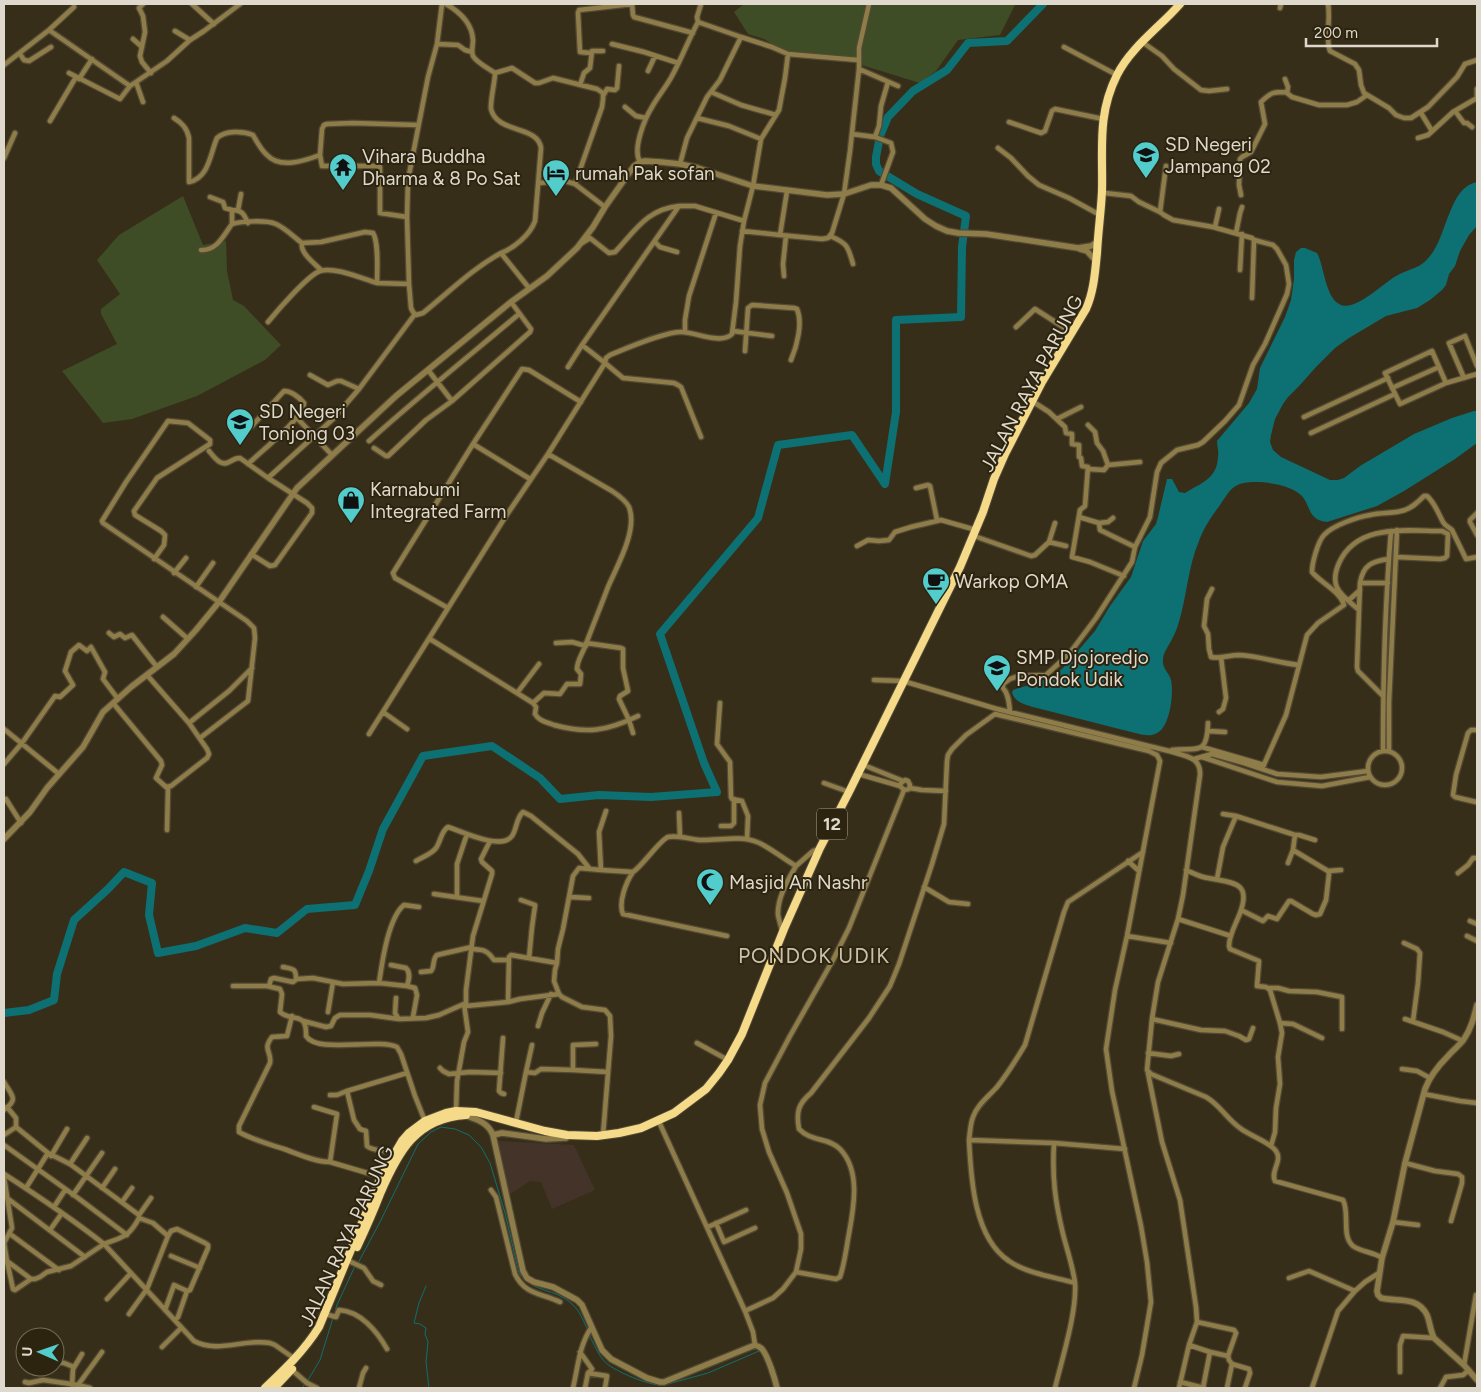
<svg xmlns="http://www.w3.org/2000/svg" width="1481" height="1392" viewBox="0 0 1481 1392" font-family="Figtree,sans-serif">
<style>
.industrial{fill:#443329}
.green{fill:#3f4d26}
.water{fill:#0d7072}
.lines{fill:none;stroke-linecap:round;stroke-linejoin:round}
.stream{stroke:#0d7072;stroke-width:1}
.river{stroke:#0d7072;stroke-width:8}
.minor-casing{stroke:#524936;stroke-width:7}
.tertiary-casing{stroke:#524936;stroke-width:8}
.trunk-casing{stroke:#524936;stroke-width:10}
.minor{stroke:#8e7c49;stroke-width:4.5}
.tertiary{stroke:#8e7c49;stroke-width:5.5}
.trunk{stroke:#f4da89;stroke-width:8}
.labels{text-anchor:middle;stroke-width:4;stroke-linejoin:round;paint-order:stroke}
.shield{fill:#2d2410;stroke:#a9a394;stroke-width:1}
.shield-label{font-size:18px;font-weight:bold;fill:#ded9cc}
.poi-label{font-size:19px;fill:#ded9cc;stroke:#2d2410;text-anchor:start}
.street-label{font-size:19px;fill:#ded9cc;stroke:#2d2410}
.quarter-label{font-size:21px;letter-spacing:1px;fill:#ccc1a8;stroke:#2d2410}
</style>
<rect width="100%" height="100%" fill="#372e19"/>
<path class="industrial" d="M497,1141L574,1145L595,1190L552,1209L541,1182L530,1181L509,1195Z"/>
<path class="green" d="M744,4H1017L1015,5L1000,35L958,40L936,71L920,83L855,63L786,52L764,39L748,34L734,12Z
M183,196L203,245L226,241L227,271L233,300L244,306L281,345L265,360L197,396L132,419L103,423L62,371L117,344L101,314V309L120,294L97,260L119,235Z"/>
<path class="water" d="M1477,182V226L1469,235L1460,251L1455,266L1449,274L1446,285L1442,290L1430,300L1417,308L1386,316L1349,338L1335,348L1316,367L1300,385L1288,397L1283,404L1275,419L1271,435L1270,442L1273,450L1281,457L1330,480H1338L1344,478L1360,466L1414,434L1452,418L1474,411H1477V443L1455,459L1404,491L1377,506L1327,522C1308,520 1311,507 1302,496C1291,484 1259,480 1244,483C1231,485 1227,495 1220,505C1212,516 1204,527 1199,541C1188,567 1187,595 1179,622C1177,628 1175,634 1172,639C1169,646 1163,652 1163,660C1162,668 1169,673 1171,680C1174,693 1170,727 1157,733C1151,737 1142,735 1135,733L1033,707C1024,704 1016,703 1012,693L1013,690L1019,688L1039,682L1056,674L1063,668L1095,631L1110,606L1131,577L1143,541L1156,524L1158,517L1167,479H1172L1179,492L1185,493C1201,483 1217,479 1218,457C1219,451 1217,446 1217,441L1249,403L1257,389L1260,368L1285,317L1291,300L1294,279V260L1296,252L1301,248H1305L1317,253C1324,265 1325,296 1339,304C1354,314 1385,281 1398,275C1411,268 1420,269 1430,256C1447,236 1449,187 1477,182Z"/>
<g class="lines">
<path class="stream" d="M358,1263L380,1222L418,1144L431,1132L441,1127L455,1129L469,1135L481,1147L490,1163L505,1213L519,1273C533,1293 555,1288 572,1304C580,1311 584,1322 588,1331
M426,1286L419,1303L414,1323L420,1324L426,1328L425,1334L428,1342L426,1362L429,1388
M589,1335C594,1344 598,1355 606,1363C615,1371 649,1386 662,1385
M308,1380L320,1360L337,1305L355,1266
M668,1384L708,1373L759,1351
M302,1388L306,1383"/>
<path class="river" d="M4,1013L29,1010L54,1000L57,974L74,920L108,889L124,872L152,883L149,915L158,953L196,946L245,928L277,933L307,909L355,905L369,871L383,829L423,756L492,746L540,778L560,799L599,795L651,797L717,792L704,763L660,634L758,518L778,445L852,435L885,484L896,412V320L961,317L962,247L966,216L917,194L879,171L876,164V157L880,136L888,117L913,91L947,70L968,43L1007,41L1043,4"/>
<g class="minor-casing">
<path id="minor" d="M143,4L139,8L143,16L145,32L140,56L142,62L151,73
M192,4L214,24
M442,4L437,44L428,77L408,180L407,217L409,284L411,308L413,312L416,315L423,313C449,292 472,269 501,253L529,288
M446,4C460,12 472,23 473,40C473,45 471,52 473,56C476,62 489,69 495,73
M1328,4C1331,18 1325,38 1330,51L1355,64L1359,70L1361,85L1364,93L1389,108L1396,115L1404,118H1411L1428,107L1457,77L1465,64L1477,60
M1280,8L1281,4
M49,30L130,86
M175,31L190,40
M741,37L772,47L788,54L858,60
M133,39L142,47
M437,44L458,45L465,50L472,52
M612,44L644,52L678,63
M1145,44L1162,56L1174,69L1201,90L1209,91L1227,89
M1064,47L1117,75
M591,53L580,52L578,13L579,10L632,4L633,15L634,17L693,33
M20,54L24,60L29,61L51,47
M4,65L49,30L74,7
M859,69L898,86
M648,71L655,56
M69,73L120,99L130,86L167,61L190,40L204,31L240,4
M495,73C495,82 490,101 491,109C497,134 538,125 541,148L535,221C530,235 514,248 501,253
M495,73L512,68L535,83H539L553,78L597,89L603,93V99L602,107L575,184
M79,79L92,59
M1285,79L1288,87L1287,93L1292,97L1319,105H1347L1357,102L1367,95
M136,82L143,102
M580,85L584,73L590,68L592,51H603
M711,92L741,105L776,115
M603,96L607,89L615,90L617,88L619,66
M625,107L636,116L646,118
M1455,111L1464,123H1467L1472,127
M1421,113L1432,131
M174,118C182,123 187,128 189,138V182C209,178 210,154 217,138C226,130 243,131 253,135C257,142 261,150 267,155C280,169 304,161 320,155L322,129L324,125L327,124L353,123L418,125
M697,118L729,126L761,139
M50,121L76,77
M1009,122L1041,133L1045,131L1052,111L1055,109L1103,119
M852,134L875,137L891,143L893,152L881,185
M875,137L879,126L881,106L888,82
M1418,138L1428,135L1453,112L1477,98V89
M998,148L1011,158L1028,176L1039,185L1069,198L1100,215
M320,155L322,166H343
M4,158L15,133
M640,162C632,149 645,118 652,107C658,96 667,86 673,74C682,57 689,39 698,22L697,17L701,4
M680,164L687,138L707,97L720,80L741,37L698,22
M354,166H377L380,167V213L407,217
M539,183C552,182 563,179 575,184L605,207
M1105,193L1131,196L1139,202L1160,212L1164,215L1173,220L1213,227L1252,238L1254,240L1252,298
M1241,195L1239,185L1240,159L1242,157L1251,152L1265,124L1261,102C1271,92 1273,92 1287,92
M210,197L223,202L225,208L232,210
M238,210L241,194
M1160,212L1166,166
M232,224V210C242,210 244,214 248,223
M1215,227L1219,209
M742,231L780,235L787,191
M1236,233L1240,213L1242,207
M780,235L822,239L828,238L832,233L844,194L850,151L859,69V48L869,4
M830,236C847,243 848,246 853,264
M655,242L660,247L677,252
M302,243L321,242L365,232L373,233C379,243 377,270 377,283L409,284
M582,243L590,238L609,253L615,252C635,231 647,209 679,206
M201,250C217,251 223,236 232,224C242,221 266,220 276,224C285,228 294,237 302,243C300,253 314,263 321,270
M1240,270L1242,234
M784,276L783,264L786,236
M268,322C277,311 308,275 320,271C334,266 363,279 377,283
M1016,327L1035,309L1071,332
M733,331L772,336
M685,332V320L689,296L716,213
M582,345L605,363L606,358L610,355C627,348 666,331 682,332C695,332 721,345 732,334L736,302L740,246L744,221L753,186L761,139L779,110L785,78L788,54
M745,351L748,308L752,305L794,308L797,309C803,323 797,346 791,360
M568,367L582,345L679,206H695L744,221
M310,375L328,385L337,381H341L359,389
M1464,378L1449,343L1465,336L1477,366
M1446,383L1432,351L1385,373L1400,404L1446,383L1477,374
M1392,388L1439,367
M452,401L530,332L531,329L511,302
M1035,403L1049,412L1065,427L1066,433L1072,434V444L1079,445V457L1081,458L1082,466L1088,467L1085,506L1080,510L1072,557L1090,562L1124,576
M1304,417L1388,378
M297,418L332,455
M1057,419L1081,407
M1088,425L1095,432L1097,443L1103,451L1108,465
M1311,433L1395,394
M369,441C418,397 469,356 519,314
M473,444L522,369L529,370L581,402
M374,448L386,456H388L426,420L452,401L428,370
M209,451C214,457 221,467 229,462C234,460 234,458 240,458L268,478L307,503L312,508V513L275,565L270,566L251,554
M248,464C260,452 303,419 304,403C299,397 291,391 284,391L251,427
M1088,469L1104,470L1108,465L1140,462
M268,478L333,419L359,389L415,314
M916,488L928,485L930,486L937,520
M1477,513L1470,520V522L1477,535
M1079,517L1099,523L1100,530L1135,547
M1099,523L1108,522L1113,518
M977,537L1031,556L1035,555L1049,542L1066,546
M1049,542L1055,523
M857,546L868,540L879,541L889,540L895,532L911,527L941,520L976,530
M154,559L164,545L165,535L161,531L135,515L134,511L157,478L210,444V440L188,423L168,421L126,482L102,521L103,523C151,556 199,588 247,621L254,628L255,638L248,701L200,738
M174,573L186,558
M1360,583C1363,565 1372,561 1389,559
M196,587L213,563
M1212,589L1207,599L1204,626L1208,634L1209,649L1211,657C1220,659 1230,655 1239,655C1259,656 1279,663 1299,665
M1349,600L1360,590
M448,608L395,578L393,573L473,444L530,479
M1359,610C1342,595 1328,588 1339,563C1357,523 1407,531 1442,531L1448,534L1447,556L1445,558L1440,559L1396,557
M163,617L188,639
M109,633L114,637L120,634L125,638L132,635L157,667
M430,639L533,703L536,707L535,714C539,721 546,722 554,725C587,734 607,731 638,716
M556,643L572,642L586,646
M586,643L621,648L623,649V668L628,691L620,696L619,699L629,720L633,733
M874,680L903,681L997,709L1169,751C1184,756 1201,756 1200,775L1183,895L1178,919L1158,982L1152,1019L1147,1070L1151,1074L1206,1097C1220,1105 1227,1119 1240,1128C1250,1136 1270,1142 1276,1151C1283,1161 1270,1171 1275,1181L1343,1200C1350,1213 1341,1236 1353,1246C1361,1252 1374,1252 1382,1258
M517,693L539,664
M1383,696L1358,671L1357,667L1360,583H1388
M113,703L161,761L162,765L156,778L166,787L171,786L207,758L209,754L207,749L189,723L147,675
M533,703L544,693L560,694L567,684H580L581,674L577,669C577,660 583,653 586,644C593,625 601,606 608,587C617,566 638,530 629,507C626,501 618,495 612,491L548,454L605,363L623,378L674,383L678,385L681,387L701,437
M720,703L717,744L730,762L731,797L732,799L742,801L748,816L747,839
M383,712L407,729
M1010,712C1009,704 1009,694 1003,688V684L1010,679L1018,676L1046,675L1069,654L1096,618L1132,562L1135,547L1150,517L1157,472L1161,463L1177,450L1198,445L1203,442L1225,421L1239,405L1253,365L1265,344L1287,294L1289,284L1286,265L1277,249L1273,245L1254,240
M1219,712L1223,709L1226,698L1221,657
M189,723L229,691L252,668
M4,729L59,774
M1208,731L1225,732
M369,734L504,519L548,454
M1202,747L1264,765
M1172,750C1197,747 1207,757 1208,723
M1368 768a17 17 0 1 1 34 0a17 17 0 1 1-34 0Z
M1383,751C1383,677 1385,604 1391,531
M1389,751V702L1397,530
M1202,757L1277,782L1322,786L1370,777
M1194,759L1212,754L1244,763L1277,774L1321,777L1368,771
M4,764L22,743L55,696L60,697L73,685L65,671L71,652L79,645L87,651L91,647L105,672L103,679L118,699
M866,766L903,781
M1262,769L1286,715L1307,635L1318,623L1344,605C1340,591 1321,583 1312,572C1312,563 1318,541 1324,535C1333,525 1358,517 1370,515C1382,512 1393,514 1405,510C1413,507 1418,502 1424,496H1427C1435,503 1438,513 1443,522C1445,526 1449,527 1452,530L1466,559L1477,557
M862,775L900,786L904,790L909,789L910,785L908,781L905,780L901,783L900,786
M824,783L849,792
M910,788L922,790L946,791
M6,799L21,823
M1476,802L1455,797L1453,795L1456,775L1468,733L1471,730H1477
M679,813L680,837
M1223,814L1236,816
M721,826H731L734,823V799
M167,830L168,788
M416,861C422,857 432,854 436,848C441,841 441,831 448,827C461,831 501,851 512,836C517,829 516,818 523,812L531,816L578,854L589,868
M1128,861L1139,871
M1288,863L1293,850L1295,835
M601,870L633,872C642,866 661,839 668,837C678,835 689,839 699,840C718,841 739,835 757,842C768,846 785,860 796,866L813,851L818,849
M1186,870C1193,873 1200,877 1208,878C1232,883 1252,881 1240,913C1236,924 1229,935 1229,946L1230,949L1259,961L1257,986L1266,987L1270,990L1280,1023L1282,1033L1278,1057L1280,1084L1276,1108L1275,1132L1271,1146
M1328,871L1341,870
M633,872C626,882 618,903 623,914L727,936
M1458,873L1468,865L1473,858H1477
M1217,879L1223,847L1236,816L1295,835H1299L1315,840
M924,887L949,902L968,904
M434,894L483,901
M457,897V864L467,834
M570,897L589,898
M521,900L535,905V906L532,927L529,958
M1241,910L1263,921L1268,916L1277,919L1289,901H1291L1313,914L1316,915L1320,914L1326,900L1329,874L1328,871L1293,850
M1178,919L1231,936
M1470,921L1477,924
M782,931C781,926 779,920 778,915C777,898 788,880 796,866
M1127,936L1171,943
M1467,936L1477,941
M1404,943L1417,949L1420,953L1418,983L1413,1021
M472,949C484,950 487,950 494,960H509
M391,965L406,968C411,973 409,980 407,986L415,988L417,995L413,1017
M283,967C293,969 296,968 296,979
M421,972L431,971C435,967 432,959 437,955L472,947
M379,983C382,963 388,918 404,905L419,907
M233,986H267L280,989L282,994L280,1012C292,1023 307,1010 306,1036C317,1054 377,1038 397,1047L401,1054L415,1096L425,1121
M269,986L271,979L274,978L293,982L297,979L313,978L343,984L379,983L407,986
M1268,988H1278L1289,991L1317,992L1342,997V1029
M396,998L395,1013L398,1018
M508,1002L520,999L559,994
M466,1006L508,1002L509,957L511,955L557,963
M328,1012L333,982
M292,1016L287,1036L272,1037C262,1050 272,1051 270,1063L239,1126V1132C253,1140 269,1144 284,1149C298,1154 315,1162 330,1162
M1152,1019L1201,1030L1225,1031L1239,1036L1246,1040L1249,1039L1253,1028
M1405,1019L1443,1032L1463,1041
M303,1021L326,1027L331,1026L335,1018L340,1015H370L399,1019L426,1018L439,1015L464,1004L466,1006V990L473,936L492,874V871L482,862L481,859L490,841
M1280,1023L1293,1024L1322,1038
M538,1026L542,1013L551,994
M503,1038L499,1091L501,1093L504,1094
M697,1043L728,1060
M1148,1053L1171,1056L1179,1054
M440,1068L443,1071L449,1074L470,1072L501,1073
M1402,1069L1417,1071L1430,1078
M573,1070L608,1072
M526,1072L532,1045
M1148,1073L1162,1142L1180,1200L1196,1307L1197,1322L1189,1345L1179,1388
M4,1082C12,1096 19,1099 4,1110
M347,1091L407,1073
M1424,1094L1460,1101L1477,1103
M330,1095H337L347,1091L354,1120L360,1129L366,1131L367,1146C372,1151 385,1150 394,1153
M7,1107L16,1118V1127
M314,1107L337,1114L330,1162L381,1177
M456,1111L457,1081L464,1042L468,1032L464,1004
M516,1122L526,1072L535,1073L541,1069L573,1070V1045L596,1044
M660,1124L745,1311L753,1332L755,1345
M4,1135L16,1127L48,1153L70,1164L139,1215V1218
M603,1135L611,1036L610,1016L605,1010L582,1007L562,997L559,994L554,981L555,970L557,963L558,949L563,929L573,876L579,868L601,870L599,832L606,811
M969,1140C971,1179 974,1238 1009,1261C1026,1273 1054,1277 1075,1283
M1054,1143L1125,1149
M4,1145L78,1198L127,1235
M51,1156L67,1129
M1405,1163L1435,1171L1458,1174L1462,1177V1183L1451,1221
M70,1164L87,1138
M4,1174C38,1196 72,1219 104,1244C123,1237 129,1237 139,1218L153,1223L168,1236L171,1231L177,1229L205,1243L208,1245V1248L190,1290L187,1291L174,1285L165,1310
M4,1177L12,1228L4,1243L7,1261L31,1279H35L40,1277L47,1272L71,1266L104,1244L194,1341C218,1354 245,1338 270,1343L275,1345L295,1359
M26,1188L48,1153
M102,1188L115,1169
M491,1190L496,1197L515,1274C525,1295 541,1293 560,1302
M73,1195L102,1153
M7,1198L85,1257
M122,1202L132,1188
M54,1207L65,1190
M139,1215L151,1198
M1393,1222L1418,1225
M716,1223L724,1242L755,1228
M708,1227L746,1210
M50,1230L62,1213
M10,1234L59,1270
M171,1256L200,1268
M7,1261L13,1289L15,1290L31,1279
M351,1262L364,1268L373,1281L381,1285
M796,1272L836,1279L840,1277C844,1265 846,1252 848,1239C853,1211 862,1172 840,1149C828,1137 811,1142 799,1129C796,1112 798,1104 811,1093L869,1018L890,986L899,964L932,864L944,824L947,761L948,755L952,749L966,735L995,714L1149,751L1157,755L1160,761L1127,936L1115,990L1106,1049L1112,1091L1141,1226L1147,1262L1151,1302L1142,1355L1134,1388
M1289,1278L1309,1271L1355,1291
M107,1299L131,1273
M745,1311L773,1298L783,1289L796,1272L801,1249V1234L787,1193L769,1152L762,1129L760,1105L765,1083L790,1036L833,960L849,928L904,790
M129,1314L147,1289L168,1236
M329,1315L336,1317L339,1310C360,1311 377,1331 387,1349
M175,1320L178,1317L187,1291
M1197,1322L1234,1330L1236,1333L1228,1356
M1189,1345L1210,1352L1203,1388
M162,1347L181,1328
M580,1352L592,1369L588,1373L585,1388
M1210,1352L1228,1356L1229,1360L1232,1364L1249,1369L1250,1373L1245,1388
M55,1362L64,1363L74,1367
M1464,1365L1476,1295
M292,1370L307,1383L317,1388
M1400,1372V1345L1403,1336L1434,1338
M588,1373L607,1376L605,1388
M25,1382L29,1383L43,1380L78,1385V1388
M1180,1382L1204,1388
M72,1385L73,1369L82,1354
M90,1388L78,1385L102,1352
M359,1388L363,1373L366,1368
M573,1388C578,1367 579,1346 591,1328
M1055,1388C1062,1359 1077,1312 1075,1283C1073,1267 1067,1250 1063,1234C1055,1201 1052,1177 1054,1143L969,1140C970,1133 970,1125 973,1117C977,1105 988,1097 997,1087C1008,1073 1016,1060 1025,1045L1064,912L1068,902L1143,852
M1227,1388L1232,1364
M1312,1388L1338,1311L1355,1291L1365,1282L1379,1273
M1440,1388L1446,1377L1463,1375L1469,1370"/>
</g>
<g class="tertiary-casing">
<path id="tertiary" d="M1080,249L1087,251L1096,261
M4,839L30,812L47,788L83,747L103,712L131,687L174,654L196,630L219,602L297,488L396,396L511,302L547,276L577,248L593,227L605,207L634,166L640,162L645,161L661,162L680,164L698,168L753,186L827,195L844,194L871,185H881L891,188L925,219L936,226L947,231L958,233L986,234L1078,248L1091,246L1097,242
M1477,1005C1474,1017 1471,1029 1464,1039C1460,1045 1453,1050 1448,1056C1438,1066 1430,1076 1425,1089L1405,1163L1393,1222L1382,1258L1377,1291L1378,1295L1381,1298C1398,1302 1418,1296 1427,1315C1430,1322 1430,1330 1434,1338L1464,1365L1477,1380
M464,1115C476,1119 488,1122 493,1135L523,1271L527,1278L534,1282L553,1287L577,1300L582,1305L602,1350L611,1359L647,1378L660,1382H664L755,1345C758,1346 760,1347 762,1349C768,1356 775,1379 777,1388
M493,1135L502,1133L546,1139L566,1138"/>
</g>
<g class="trunk-casing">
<path id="trunk" d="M357,1247C365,1230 373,1212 380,1194C398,1152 416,1118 466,1115
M265,1388C285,1369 304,1351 319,1327L381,1177L402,1141L409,1133L425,1121L446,1113L456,1111L476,1112L545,1131L567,1135L597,1136L619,1133L641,1128L674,1113L706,1089L719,1073L728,1060L742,1034L784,929L820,848L849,792L960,567L983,512L994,479L1005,454L1042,382L1086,309C1094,291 1095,272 1097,253C1098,232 1101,212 1102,191C1103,149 1097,115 1117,75C1131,47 1160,27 1180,4
M274,1388L292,1369"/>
</g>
<use href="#minor" class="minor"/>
<use href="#tertiary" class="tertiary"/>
<use href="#trunk" class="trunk"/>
</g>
<defs>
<g id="school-pin" transform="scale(1.4375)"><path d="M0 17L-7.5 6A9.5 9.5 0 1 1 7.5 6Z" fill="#52cdcc" stroke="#2d2410"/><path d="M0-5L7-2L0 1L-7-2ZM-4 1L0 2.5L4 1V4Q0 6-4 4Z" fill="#111"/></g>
<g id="temple-pin" transform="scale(1.4375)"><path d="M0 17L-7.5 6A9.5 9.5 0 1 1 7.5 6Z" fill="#52cdcc" stroke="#2d2410"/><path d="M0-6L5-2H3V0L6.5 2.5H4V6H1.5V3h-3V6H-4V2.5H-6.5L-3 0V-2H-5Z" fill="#111"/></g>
<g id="hotel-pin" transform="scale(1.4375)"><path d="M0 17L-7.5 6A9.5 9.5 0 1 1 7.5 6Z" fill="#52cdcc" stroke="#2d2410"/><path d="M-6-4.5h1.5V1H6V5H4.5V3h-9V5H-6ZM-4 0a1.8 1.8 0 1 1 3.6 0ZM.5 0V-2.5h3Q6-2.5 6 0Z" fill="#111"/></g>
<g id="shop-pin" transform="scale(1.4375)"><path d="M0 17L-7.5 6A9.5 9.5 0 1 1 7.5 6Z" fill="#52cdcc" stroke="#2d2410"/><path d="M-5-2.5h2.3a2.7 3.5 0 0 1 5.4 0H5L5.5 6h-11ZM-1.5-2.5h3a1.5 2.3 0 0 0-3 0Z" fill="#111"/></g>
<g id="cafe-pin" transform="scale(1.4375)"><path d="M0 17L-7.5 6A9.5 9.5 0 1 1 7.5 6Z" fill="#52cdcc" stroke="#2d2410"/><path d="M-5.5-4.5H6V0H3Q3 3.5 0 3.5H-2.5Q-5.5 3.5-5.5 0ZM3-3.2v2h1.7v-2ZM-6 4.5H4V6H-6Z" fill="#111"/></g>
<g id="mosque-pin" transform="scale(1.4375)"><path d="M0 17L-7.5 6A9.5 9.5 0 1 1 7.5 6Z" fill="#52cdcc" stroke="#2d2410"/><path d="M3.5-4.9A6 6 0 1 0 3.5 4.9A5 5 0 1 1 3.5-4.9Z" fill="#111"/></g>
</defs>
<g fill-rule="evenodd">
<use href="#school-pin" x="1146" y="155"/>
<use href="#temple-pin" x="343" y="167"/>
<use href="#hotel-pin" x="556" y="173"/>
<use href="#school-pin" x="240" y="422"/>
<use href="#shop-pin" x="351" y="500"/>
<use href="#cafe-pin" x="936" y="581"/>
<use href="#school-pin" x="997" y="668"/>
<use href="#mosque-pin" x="710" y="882"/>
</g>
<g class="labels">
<rect class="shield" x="817" y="808.5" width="30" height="31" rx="4"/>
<g class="shield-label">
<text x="832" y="830">12</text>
</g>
<g class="poi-label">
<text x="1165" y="151">SD Negeri<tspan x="1165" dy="22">Jampang 02</tspan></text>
<text x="362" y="163">Vihara Buddha<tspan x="362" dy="22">Dharma &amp; 8 Po Sat</tspan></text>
<text x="575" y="180">rumah Pak sofan</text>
<text x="259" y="418">SD Negeri<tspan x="259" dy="22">Tonjong 03</tspan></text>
<text x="370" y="496">Karnabumi<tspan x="370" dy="22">Integrated Farm</tspan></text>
<text x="955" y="588">Warkop OMA</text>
<text x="1016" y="664">SMP Djojoredjo<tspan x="1016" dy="22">Pondok Udik</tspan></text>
<text x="729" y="889">Masjid An Nashr</text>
</g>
<g class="street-label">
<text transform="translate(1031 383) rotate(-62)" y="7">JALAN RAYA PARUNG</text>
<text transform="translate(346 1236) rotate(-65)" y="7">JALAN RAYA PARUNG</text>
</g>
<g class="quarter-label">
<text x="814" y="963">PONDOK UDIK</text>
</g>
</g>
<rect width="1481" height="1392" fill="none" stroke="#ded9cc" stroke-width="10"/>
<g transform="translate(40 1352) rotate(272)"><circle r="24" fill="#2d2410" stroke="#746c5b"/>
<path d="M0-4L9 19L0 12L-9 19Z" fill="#52cdcc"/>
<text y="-8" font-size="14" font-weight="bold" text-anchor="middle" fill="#ded9cc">U</text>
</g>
<path d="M1306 38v8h131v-8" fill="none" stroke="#ded9cc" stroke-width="2.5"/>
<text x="1314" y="38" font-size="15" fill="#ded9cc" stroke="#2d2410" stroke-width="4" paint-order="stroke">200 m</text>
</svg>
